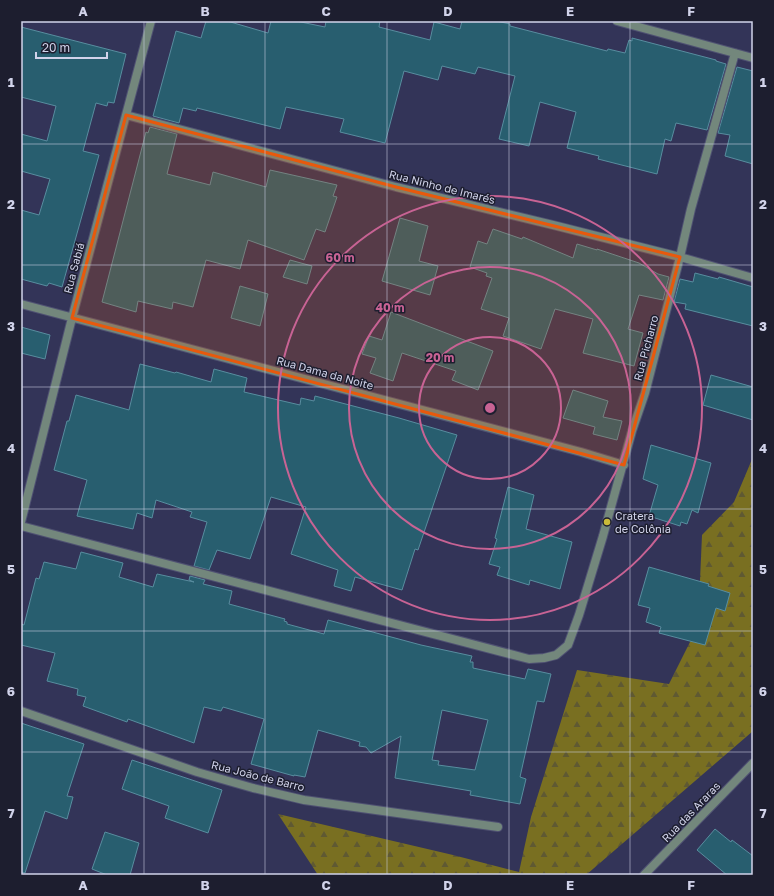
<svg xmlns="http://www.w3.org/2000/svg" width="774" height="896" viewBox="0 0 774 896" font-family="'Golos Text',sans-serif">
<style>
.forest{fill:url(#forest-firs)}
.building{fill:#285e6f;stroke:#588d9f;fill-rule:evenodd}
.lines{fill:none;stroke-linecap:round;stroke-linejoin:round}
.street-casing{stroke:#4f5172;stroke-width:10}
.street{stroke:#73877c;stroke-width:8}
.marked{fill:#e8590c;fill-opacity:0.2;stroke:#e8590c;stroke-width:3;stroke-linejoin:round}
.grid{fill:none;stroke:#d1d3ea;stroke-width:1;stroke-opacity:0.55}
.ring{fill:none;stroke:#c86394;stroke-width:2}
.poi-dot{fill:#caba39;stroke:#1d1e2f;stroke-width:1.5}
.labels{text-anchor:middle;stroke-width:3;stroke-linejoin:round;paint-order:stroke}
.street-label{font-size:11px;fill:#d1d3ea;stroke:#1d1e2f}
.poi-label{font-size:11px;fill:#d1d3ea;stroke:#1d1e2f;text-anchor:start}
.centre{fill:#c86394;stroke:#1d1e2f;stroke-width:2}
.ring-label{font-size:12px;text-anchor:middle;font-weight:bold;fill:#c86394;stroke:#1d1e2f;stroke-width:3;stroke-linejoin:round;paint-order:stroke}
.neatline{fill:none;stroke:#d1d3ea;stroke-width:1.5}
.grid-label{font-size:13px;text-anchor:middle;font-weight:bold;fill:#d1d3ea}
</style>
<defs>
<pattern id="forest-firs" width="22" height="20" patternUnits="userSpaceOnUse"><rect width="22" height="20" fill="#796f21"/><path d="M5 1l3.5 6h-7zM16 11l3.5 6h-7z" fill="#5f5932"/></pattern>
</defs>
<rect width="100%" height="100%" fill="#333458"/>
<path class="forest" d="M753,457V731L586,875H318L278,814L453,855L519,872L531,817L577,670L669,684L698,626L702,535L734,502Z"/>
<path class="building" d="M206,21H227L268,33L271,21H296L325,27L326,21H380L379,27L430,40L434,22L460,29L462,21H496L510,24V26L607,51L608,49L625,53L629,40L632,41V38L716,60V61L726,64L707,130L676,123L671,141L665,139L657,174L598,159L599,156L567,148L576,112L540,102L529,146L499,139L515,76L478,67L475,74L442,66L438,80L404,71L385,143L340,132L344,119L286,107L280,129L197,108L196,111L183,108L179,123L153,116L176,31L201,38Z
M21,27L126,54L114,103L108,102L107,106L96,103L83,151L99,155L62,287L49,283L47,286L21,279V210L39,215L50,179L21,171V134L47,141L56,106L21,97Z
M737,67L753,71V164L725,156L730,135L718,133Z
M150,127L177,134L167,174L210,185L213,172L266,187L270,170L337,185L333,196L337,197L325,232L316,229L304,260L248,240L240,269L206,260L193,307L173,302L172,309L138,301L136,312L102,302L146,132L148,133Z
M400,218L428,226L419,261L438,266L430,295L382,281Z
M493,229L522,239L523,237L573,258L577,244L597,250V249L639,263L658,274L669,277L663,300L639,295L628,329L643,333L634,366L583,353L593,319L555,309L541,349L503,336L509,318L481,309L492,278L486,276L487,273L470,267L478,241L487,244Z
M290,260L312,266L307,284L283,277Z
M695,273L718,279L719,277L753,287V326L685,309L686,304L674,302L680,279L693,282Z
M240,286L268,294L260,326L231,318Z
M391,312L493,351L478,390L452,380L456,371L402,353L393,381L370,373L376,358L362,354L369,336L382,340Z
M21,327L50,335L45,359L21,353Z
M140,364L175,373L176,372L211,382L214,369L247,378L244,392L300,405L301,398L314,401L315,396L399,418L457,435L418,550L415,549L402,590L355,577L351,591L334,586L338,570L291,554L306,507L271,497L250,559L217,550L209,570L194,566L207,522L190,517L192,512L156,500L152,518L137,513L133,529L77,516L87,480L54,470L67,421H69L76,395L129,410Z
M711,375L753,387V420L703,405Z
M573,390L608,401L603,417L622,421L617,440L593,434L595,427L563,418Z
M651,445L711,463L698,513L692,510L687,524L681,522L680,526L649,516L658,485L643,479Z
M508,487L534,495L526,529L572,542L560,589L530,580L529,585L497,575L500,567L489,564L497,539L495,538Z
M81,552L123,563L119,577L153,587L157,574L194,582L189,580L190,576L205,580L203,584L232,591L229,604L285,619L284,621L287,622V624L324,634L328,620L421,645L472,656L470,662H473V668L525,679L528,669L551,674L544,702L537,701L520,777L526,779L520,804L470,795L471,791L395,778L401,736L371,753L366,747L359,746L360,742L318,730L305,777L294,775V776L251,764L264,719L223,707L221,711L204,707L194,743L128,719L127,722L83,706L86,697L77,695L78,689L47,681L55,653L21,645V624L24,625L36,578L39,579L44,562L76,569ZM442,710L488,720L475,770L438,765L439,761L432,760Z
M649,567L709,584L708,586L730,593L725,611L716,608L705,645L659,633L661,627L646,622L650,608L638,605Z
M21,723L84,744L67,796L73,797L67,819L45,811L25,873L21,872Z
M132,760L222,790L208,833L165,818L169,806L122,789Z
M715,829L731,842L732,840L753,856V875H727L697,850Z
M105,832L139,843L130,875H107L92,869Z"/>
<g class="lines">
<g class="street-casing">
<path id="street" d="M617,21L753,58
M126,115L396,187L553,225L680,257L753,278
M21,304L581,452L624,465
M21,522L72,318L151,21
M21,526L529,659L544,658L556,655L568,645L579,615L603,536L632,431L645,393L680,257L691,209L735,53
M21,711L197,772L253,788L304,800L498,827
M644,875L753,763"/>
</g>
<use href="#street" class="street"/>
</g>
<path class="marked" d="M126,115L396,187L680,257L624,465L72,318Z"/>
<path class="grid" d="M144,21V875M265,21V875M387,21V875M509,21V875M630,21V875M21,144H753M21,265H753M21,387H753M21,509H753M21,631H753M21,752H753"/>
<g class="ring">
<circle cx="490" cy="408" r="71"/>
<circle cx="490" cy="408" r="141"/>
<circle cx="490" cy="408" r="212"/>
</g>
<circle class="poi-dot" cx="607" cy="522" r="4"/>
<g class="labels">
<g class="street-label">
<text transform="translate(442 187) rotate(14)" y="4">Rua Ninho de Imarés</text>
<text transform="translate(74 268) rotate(-75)" y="4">Rua Sabiá</text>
<text transform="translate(646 348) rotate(-75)" y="4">Rua Picharro</text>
<text transform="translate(325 373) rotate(15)" y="4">Rua Dama da Noite</text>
<text transform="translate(258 776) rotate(14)" y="4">Rua João de Barro</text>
<text transform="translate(691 812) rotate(-46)" y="4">Rua das Araras</text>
</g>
<g class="poi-label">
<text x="615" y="520">Cratera<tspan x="615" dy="13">de Colônia</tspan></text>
</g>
</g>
<circle cx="490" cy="408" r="6" class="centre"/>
<g class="ring-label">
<text x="340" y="262">60 m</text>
<text x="390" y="312">40 m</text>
<text x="440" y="362">20 m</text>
</g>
<rect width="774" height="896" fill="none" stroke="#1d1e2f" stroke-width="44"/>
<path d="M36 52v6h71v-6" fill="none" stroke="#d1d3ea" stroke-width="2"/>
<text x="42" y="52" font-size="12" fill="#d1d3ea" stroke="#1d1e2f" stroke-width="3" paint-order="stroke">20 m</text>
<rect x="22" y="22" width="730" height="852" class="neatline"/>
<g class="grid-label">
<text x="83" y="16">A</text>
<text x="205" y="16">B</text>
<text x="326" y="16">C</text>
<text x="448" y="16">D</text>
<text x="570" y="16">E</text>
<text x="691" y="16">F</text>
<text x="11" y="87">1</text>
<text x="763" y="87">1</text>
<text x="11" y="209">2</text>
<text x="763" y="209">2</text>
<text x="11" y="331">3</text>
<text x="763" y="331">3</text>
<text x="11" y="453">4</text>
<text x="763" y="453">4</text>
<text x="11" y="574">5</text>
<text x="763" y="574">5</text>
<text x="11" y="696">6</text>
<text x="763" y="696">6</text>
<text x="11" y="818">7</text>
<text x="763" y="818">7</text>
<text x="83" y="890">A</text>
<text x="205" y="890">B</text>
<text x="326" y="890">C</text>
<text x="448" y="890">D</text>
<text x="570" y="890">E</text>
<text x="691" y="890">F</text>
</g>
</svg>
